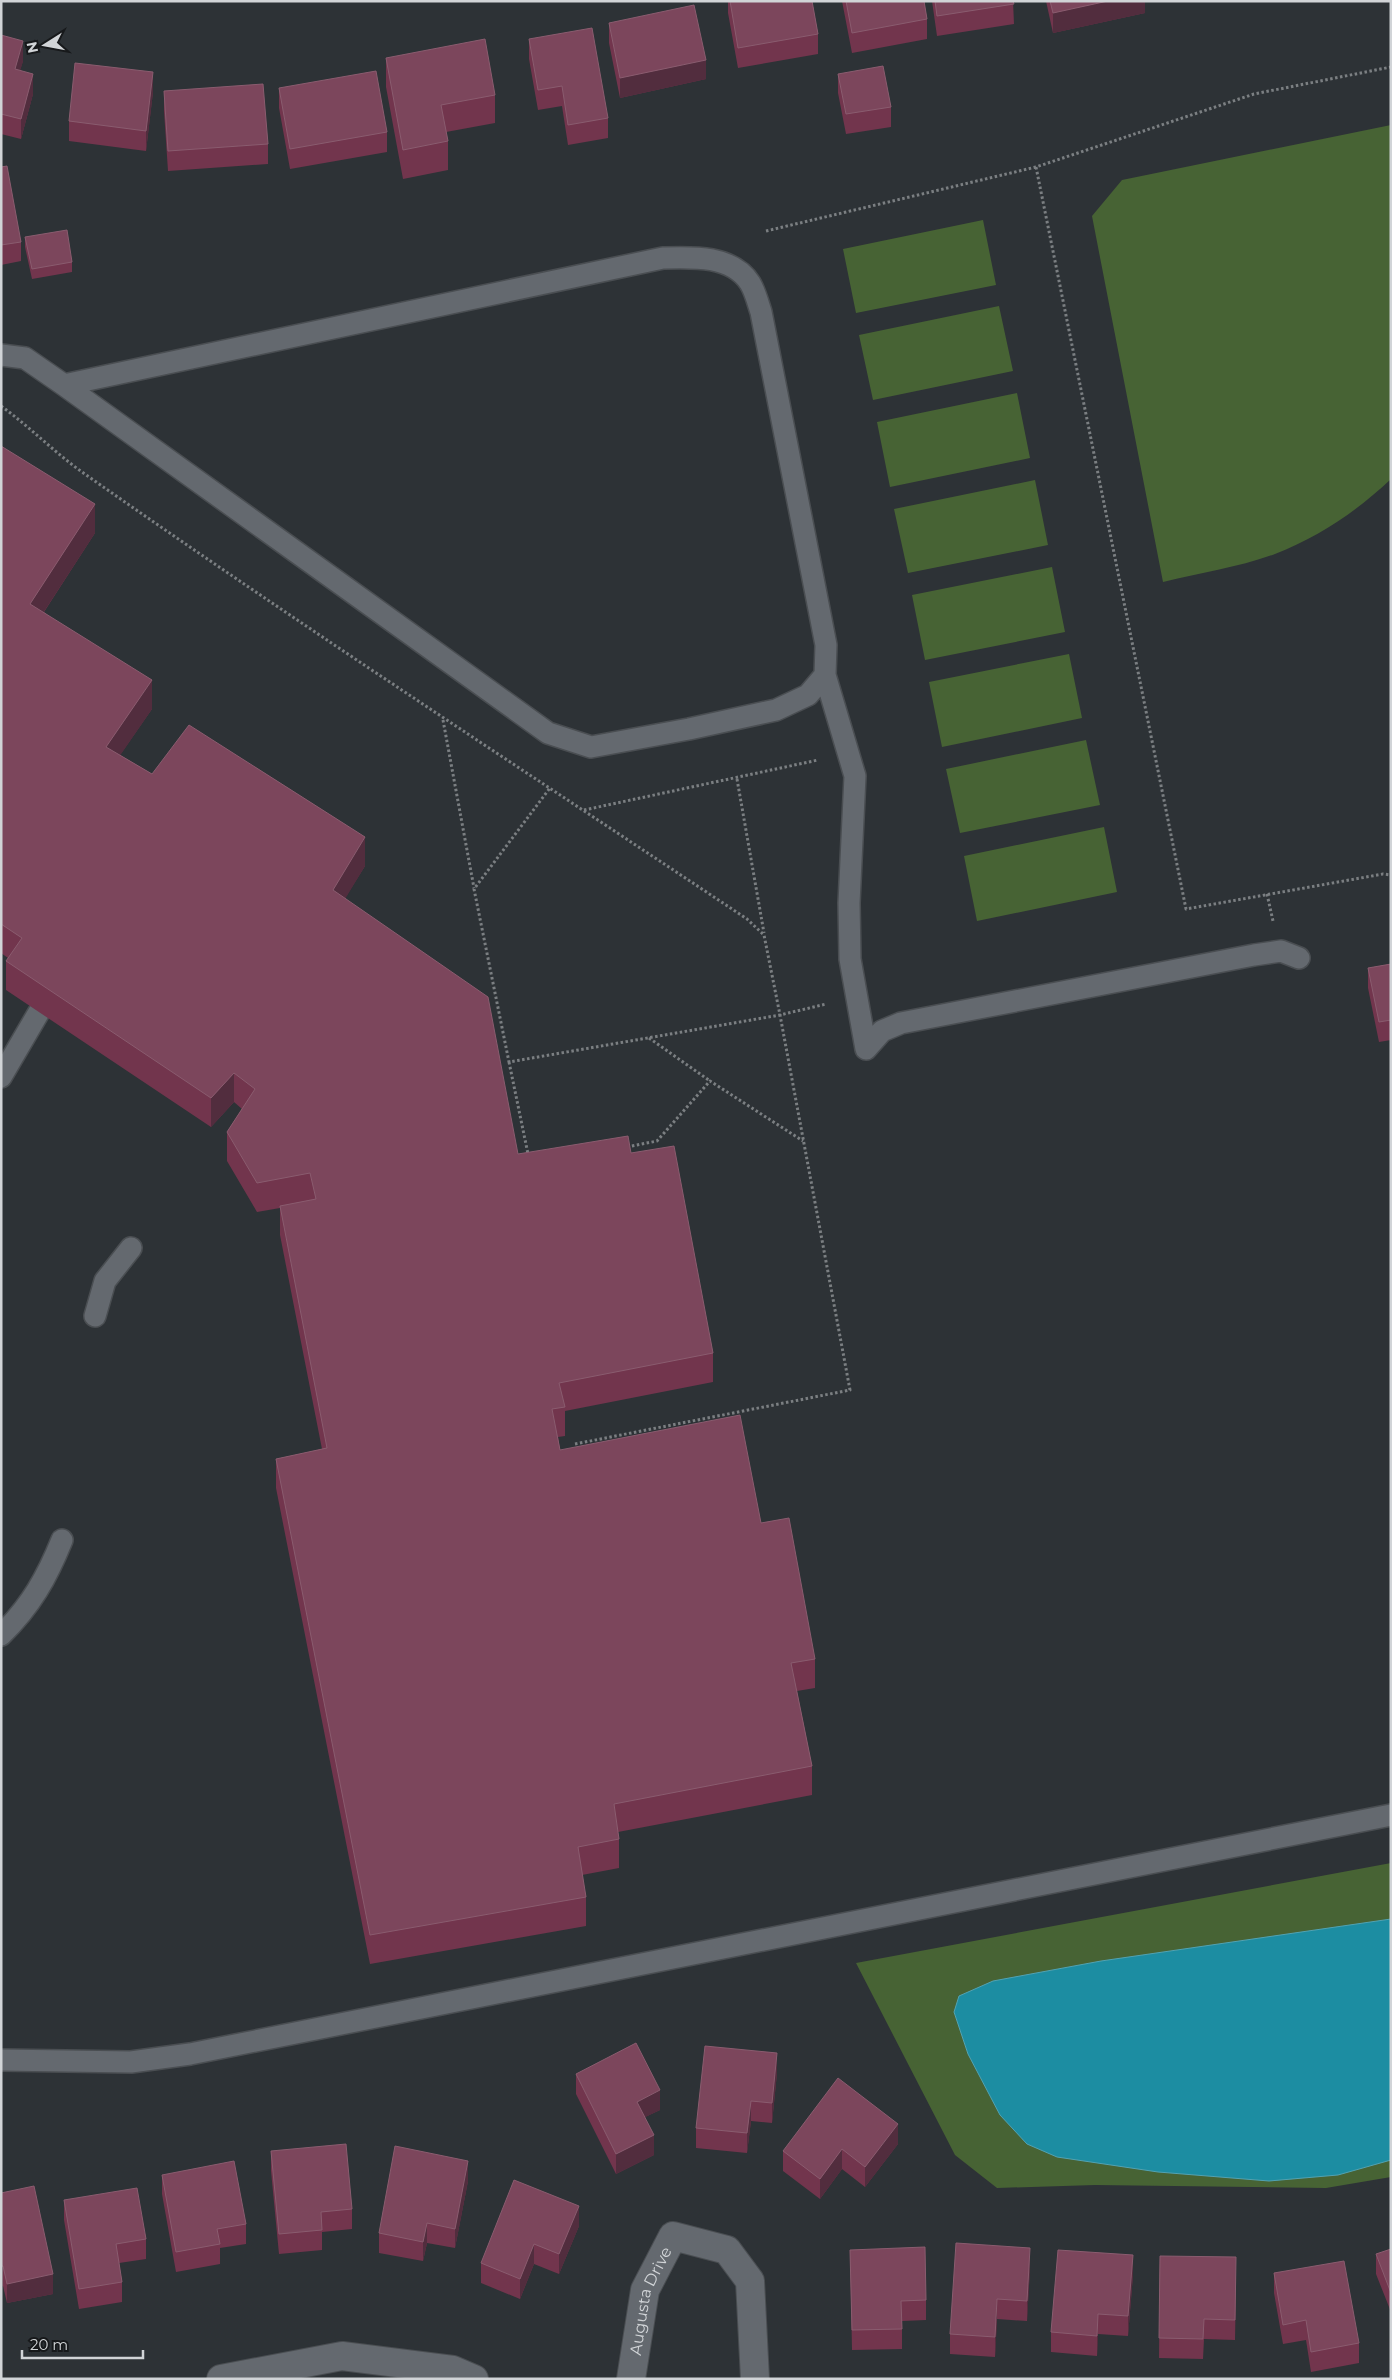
<svg xmlns="http://www.w3.org/2000/svg" width="1392" height="2380" viewBox="0 0 1392 2380" font-family="Montserrat,sans-serif">
<style>
.green{fill:#476334}
.water{fill:#1c8da2;stroke:#52a2b2}
.lines{fill:none;stroke-linecap:round;stroke-linejoin:round}
.lane-casing{stroke:#4a4e52;stroke-width:24}
.street-casing{stroke:#4a4e52;stroke-width:30}
.path{stroke:#7b7f82;stroke-width:3;stroke-dasharray:2.5 2.5;stroke-linecap:butt}
.lane{stroke:#64696f;stroke-width:21}
.street{stroke:#64696f;stroke-width:28}
.wall{fill:#72354d}
.shaded-wall{fill:#522d3e}
.building{fill:#7c465c;stroke:#8a5c6f}
.labels{text-anchor:middle;stroke-width:4;stroke-linejoin:round;paint-order:stroke}
.street-label{font-size:16px;fill:#d1d4d7;stroke:#17191b}
</style>
<rect width="100%" height="100%" fill="#2d3236"/>
<path class="green" d="M1391,125V479C1357,511 1319,537 1275,554C1240,567 1200,573 1163,582L1092,216L1122,180Z
M983,220L996,285L856,313L843,249Z
M999,306L1013,371L873,400L859,335Z
M1017,393L1030,458L890,487L877,422Z
M1035,480L1048,545L908,573L894,509Z
M1052,567L1065,632L925,660L912,595Z
M1069,654L1082,718L942,747L929,682Z
M1086,740L1100,805L960,833L946,769Z
M1104,827L1117,892L977,921L964,856Z
M1391,1863V2177L1326,2188L1095,2185L997,2188L955,2155L856,1963Z"/>
<path class="water" d="M1391,1919V2160L1338,2175L1269,2181L1158,2172L1057,2157L1027,2144L1000,2115L968,2054L954,2012L959,1996L993,1981L1101,1961Z"/>
<g class="lines">
<g class="lane-casing">
<path id="lane" d="M1,355L25,358L64,385L548,733L591,747L689,729L776,710L808,695L825,675L826,645L761,312C758,303 755,291 750,283C732,255 692,257 663,258L64,385
M825,675L855,776L849,903L850,959L866,1049
M866,1049L882,1031L901,1023L1254,955L1281,951L1299,958
M1,1077L39,1012
M95,1316L105,1281L131,1248
M1,1635C31,1606 47,1577 62,1540
M1,2060L131,2062L190,2054L1391,1815"/>
</g>
<g class="street-casing">
<g id="street">
<path d="M221,2379L342,2356L453,2370L474,2379"/>
<path id="s1" d="M631,2379L645,2290L673,2236L727,2250L750,2281L755,2379"/>
</g>
</g>
<path class="path" d="M1036,167L1186,909L1383,874L1391,875
M766,231L1036,167L1254,94L1391,67
M1,406C30,427 54,452 82,472C301,626 525,771 747,919L764,935L780,1015L509,1062L474,889L550,788
M443,720L474,888
M737,779L764,933
M584,810L818,760
M1267,894L1273,921
M649,1038L710,1081
M509,1062L528,1154L530,1155
M627,1147L657,1141L710,1081L803,1141
M575,1444L850,1390L780,1015L826,1004"/>
<use href="#lane" class="lane"/>
<use href="#street" class="street"/>
</g>
<path class="wall" d="M728,1H812L818,34V54L738,68L728,13Z
M842,1H924L927,19V39L852,53Z
M932,1H1013L1014,24L937,36Z
M1046,1H1145V13L1053,33Z
M609,23L706,79L620,98L609,43Z
M1,35L23,61L20,70L33,94L21,139L1,134Z
M529,39L608,118V138L568,145L562,106L538,110L529,59Z
M386,58L495,95V123L446,132L448,141V170L403,179L386,87Z
M838,74L891,107V127L846,134L838,93Z
M279,88L387,132V152L290,169L279,108Z
M164,91L268,144V164L168,171L164,111Z
M153,92L146,151L69,141V121Z
M1,167L21,242V261L1,265Z
M25,237L72,262V272L32,279L25,247Z
M1,446L95,533L44,612L152,709L120,755L152,774L365,866L345,898L518,1154L631,1153L713,1353V1382L565,1411V1436L558,1437L560,1450L761,1523L815,1659V1688L797,1691L812,1766V1795L618,1832L619,1839V1868L582,1875L586,1897V1926L370,1964L276,1488V1459L322,1449L280,1235V1208L257,1212L227,1161V1132L242,1109L234,1102L211,1127L6,990V961L8,958L1,953Z
M1391,964V1040L1379,1042L1368,988V968Z
M777,2073L772,2123L751,2121L747,2153L696,2148V2128Z
M576,2074L660,2110L645,2117L654,2155L616,2174L576,2094Z
M898,2144L865,2187L842,2169L820,2199L783,2171V2151Z
M271,2151L352,2209V2229L322,2232V2250L279,2254L271,2171Z
M162,2175L246,2224V2244L220,2248V2264L176,2272L162,2194Z
M468,2181L455,2248L427,2243L423,2261L379,2253V2233Z
M1,2193L53,2294L7,2303L3,2286Z
M64,2200L146,2239V2259L119,2263L122,2282V2302L79,2309L64,2220Z
M579,2226L559,2274L534,2264L520,2299L481,2283V2263Z
M1391,2249V2312L1376,2274V2254Z
M850,2250L926,2300V2320L902,2321V2349L852,2350Z
M1160,2256L1236,2277L1235,2340L1204,2339L1203,2359L1159,2358Z
M1030,2268L1027,2321L997,2319L995,2357L950,2354V2334Z
M1274,2273L1359,2343V2363L1311,2372L1306,2340L1283,2344L1274,2293Z
M1133,2275L1128,2336L1098,2334L1097,2356L1051,2352V2332Z"/>
<path class="shaded-wall" d="M1108,1H1145V13L1053,33V13Z
M23,41V61L15,89V69Z
M706,60V79L620,98V78Z
M153,72V92L146,151V131Z
M33,74V94L21,139V119Z
M95,504V533L30,633V604Z
M152,680V709L106,776V747Z
M365,837V866L333,919V890Z
M234,1073V1102L211,1127V1098Z
M777,2053V2073L772,2123V2103Z
M660,2090V2110L637,2121V2102Z
M751,2101V2121L747,2153V2133Z
M898,2124V2144L865,2187V2167Z
M654,2135V2155L616,2174V2154Z
M842,2149V2169L820,2199V2179Z
M468,2161V2181L455,2248V2229Z
M579,2206V2226L559,2274V2254Z
M427,2223V2243L423,2261V2242Z
M534,2244V2264L520,2299V2279Z
M1030,2248V2268L1027,2321V2301Z
M1133,2255V2275L1128,2336V2316Z
M1236,2257V2277L1235,2340V2320Z
M1,2266H3V2286H1Z
M53,2274V2294L7,2303V2284Z
M997,2299V2319L995,2357V2337Z
M1098,2314V2334L1097,2356V2336Z"/>
<path class="building" d="M730,1H812L818,34L738,48Z
M846,1H924L927,19L852,33Z
M935,1H1013L1014,4L937,16Z
M1050,1H1108L1053,13Z
M694,5L706,60L620,78L609,23Z
M592,28L608,118L568,125L562,86L538,90L529,39Z
M1,35L23,41L15,69L33,74L21,119L1,114Z
M485,39L495,95L441,105L448,141L403,150L386,58Z
M75,63L153,72L146,131L69,121Z
M883,66L891,107L846,114L838,74Z
M376,71L387,132L290,149L279,88Z
M263,84L268,144L168,151L164,91Z
M7,166L21,242L1,245V167Z
M67,230L72,262L32,269L25,237Z
M1,446L95,504L30,604L152,680L106,747L152,774L189,725L365,837L333,890L488,997L518,1154L628,1136L631,1153L674,1146L713,1353L559,1383L565,1407L552,1409L560,1450L740,1415L761,1523L789,1518L815,1659L791,1663L812,1766L614,1804L619,1839L578,1847L586,1897L370,1935L276,1459L327,1448L280,1206L316,1199L310,1173L257,1183L227,1132L255,1089L234,1073L211,1098L6,961L22,938L1,924Z
M1391,964V1020L1379,1022L1368,968Z
M636,2043L660,2090L637,2102L654,2135L616,2154L576,2074Z
M705,2046L777,2053L772,2103L751,2101L747,2133L696,2128Z
M838,2078L898,2124L865,2167L842,2149L820,2179L783,2151Z
M346,2144L352,2209L321,2212L322,2230L279,2234L271,2151Z
M395,2146L468,2161L455,2229L427,2223L423,2242L379,2233Z
M234,2161L246,2224L217,2229L220,2244L176,2252L162,2175Z
M514,2180L579,2206L559,2254L534,2244L520,2279L481,2263Z
M34,2186L53,2274L7,2284L3,2266H1V2193Z
M137,2188L146,2239L116,2244L122,2282L79,2289L64,2200Z
M956,2243L1030,2248L1027,2301L997,2299L995,2337L950,2334Z
M925,2247L926,2300L901,2301L902,2329L852,2330L850,2250Z
M1391,2249V2293L1376,2254Z
M1058,2250L1133,2255L1128,2316L1098,2314L1097,2336L1051,2332Z
M1160,2256L1236,2257L1235,2320L1204,2319L1203,2339L1159,2338Z
M1344,2261L1359,2343L1311,2352L1306,2320L1283,2325L1274,2273Z"/>
<g class="labels">
<g class="street-label">
<text dy="6" stroke="none"><textPath href="#s1" startOffset="81">Augusta Drive</textPath></text>
</g>
</g>
<rect width="1392" height="2380" fill="none" stroke="#d1d4d7" stroke-width="5"/>
<g transform="translate(45 45) rotate(259)" stroke="#17191b" stroke-width="4" paint-order="stroke">
<path d="M0-4L9 19L0 12L-9 19Z" fill="#d1d4d7"/>
<text y="-8" font-size="14" font-weight="bold" text-anchor="middle" fill="#d1d4d7">N</text>
</g>
<path d="M22 2350v8h121v-8" fill="none" stroke="#d1d4d7" stroke-width="2.5"/>
<text x="30" y="2350" font-size="15" fill="#d1d4d7" stroke="#17191b" stroke-width="4" paint-order="stroke">20 m</text>
</svg>
